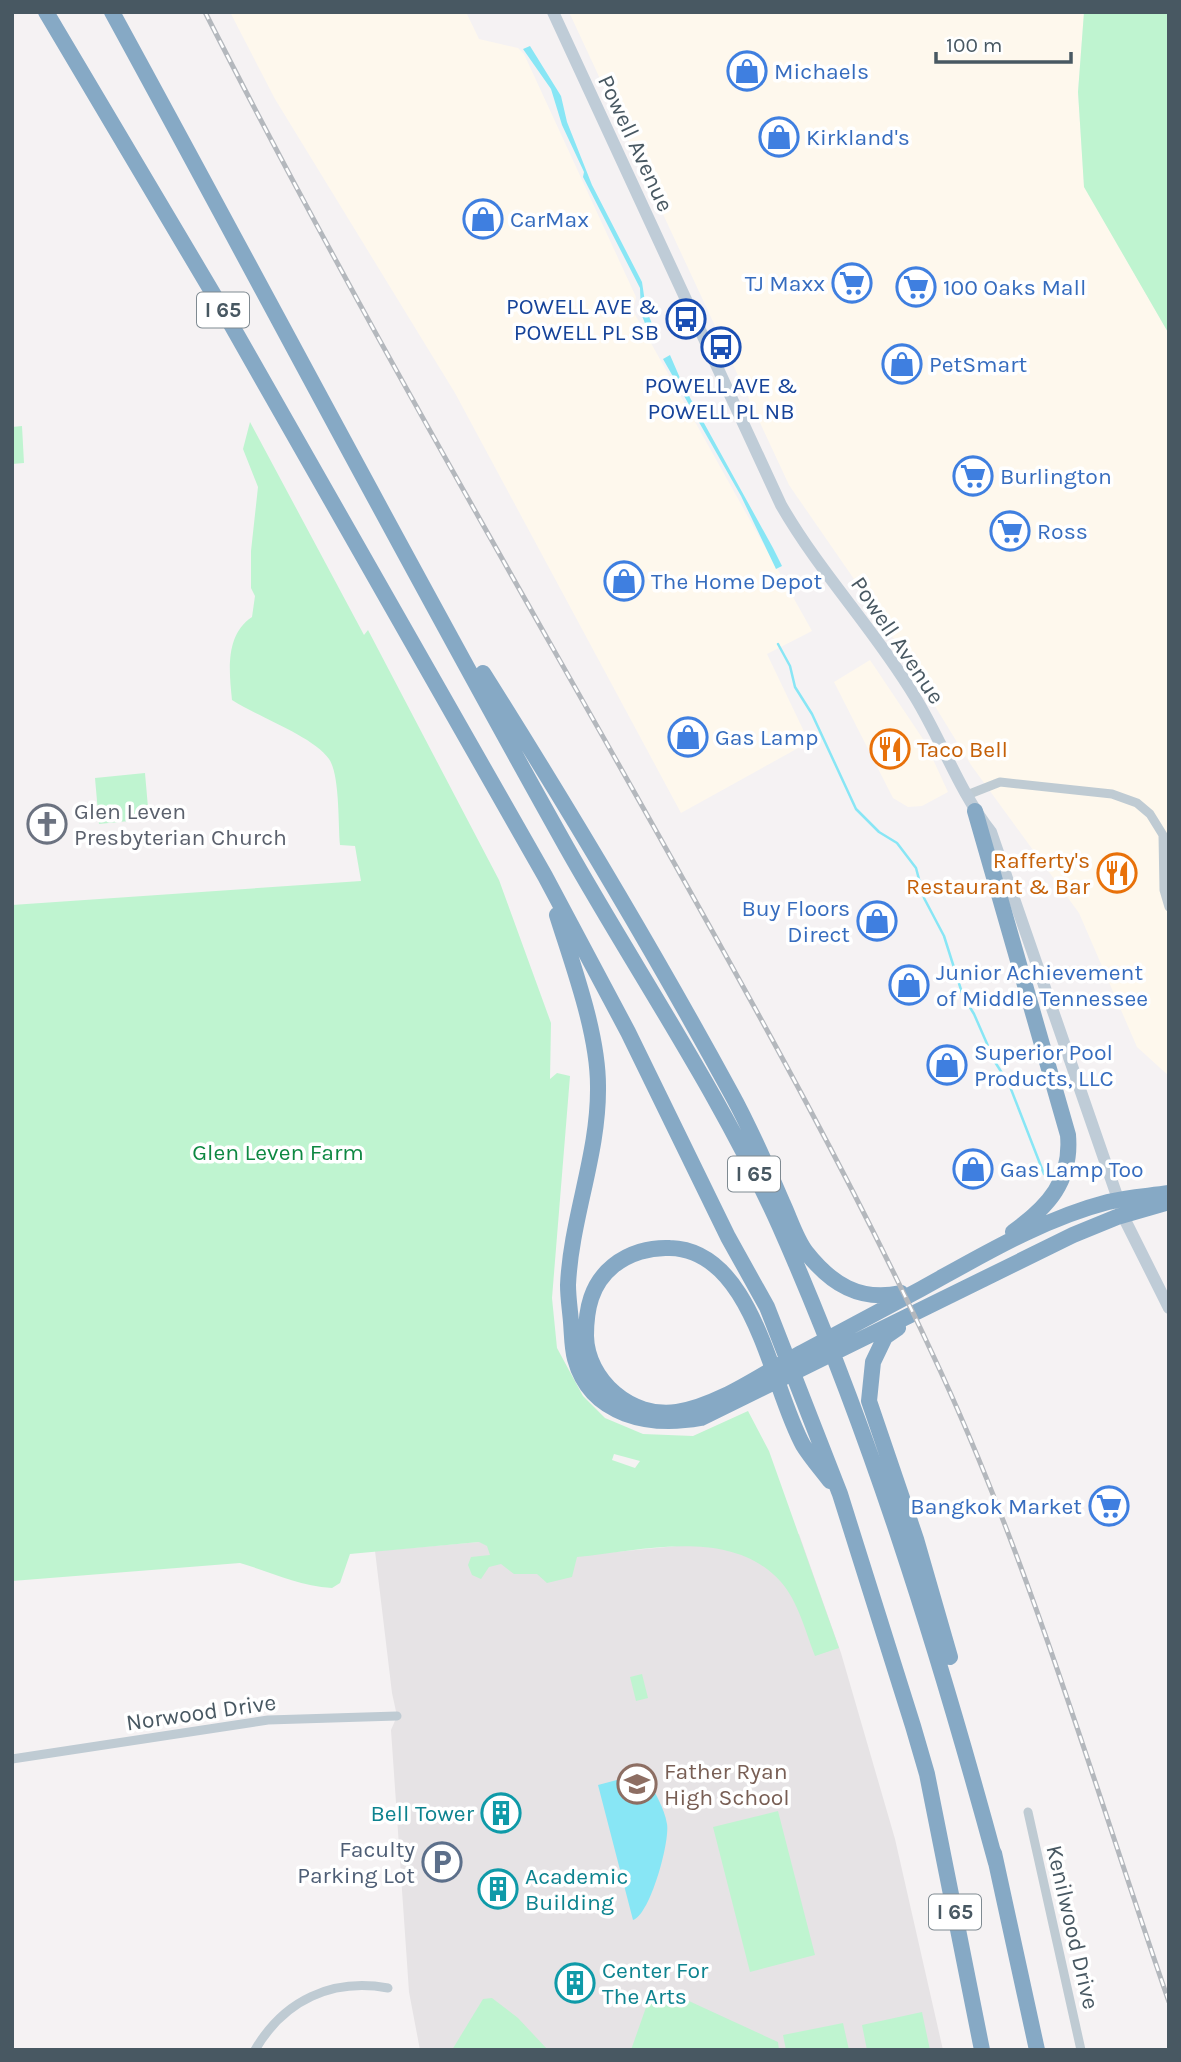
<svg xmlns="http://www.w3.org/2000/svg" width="1181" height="2062" viewBox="0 0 1181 2062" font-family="Karla,sans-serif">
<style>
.commercial{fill:#fef8ed}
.education{fill:#e6e3e5}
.green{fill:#bff4d0;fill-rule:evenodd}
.water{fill:#88e6f5}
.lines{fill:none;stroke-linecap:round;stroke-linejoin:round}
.stream{stroke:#88e6f5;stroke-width:2.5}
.street{stroke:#bfcbd3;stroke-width:9}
.secondary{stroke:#bfccd7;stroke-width:12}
.highway{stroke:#86a9c5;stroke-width:16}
.rail-casing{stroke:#b4b8bd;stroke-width:5}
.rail{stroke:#fff;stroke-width:2.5;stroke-dasharray:8;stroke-linecap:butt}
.labels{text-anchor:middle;stroke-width:7;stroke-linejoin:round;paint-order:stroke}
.shield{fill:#fff;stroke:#7f8a91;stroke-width:2}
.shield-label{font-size:21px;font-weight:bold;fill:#485862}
.shop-label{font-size:23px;fill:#366cbe;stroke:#fff;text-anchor:start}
.street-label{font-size:23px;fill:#485862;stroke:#fff}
.transit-label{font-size:23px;fill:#164399;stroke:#fff;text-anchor:end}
.food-label{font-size:23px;fill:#c56008;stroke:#fff;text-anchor:start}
.worship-label{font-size:23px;fill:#5b616d;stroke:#fff;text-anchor:start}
.park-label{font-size:23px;fill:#0e8842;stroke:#fff}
.education-label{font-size:23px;fill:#785e54;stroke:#fff;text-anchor:start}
.culture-label{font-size:23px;fill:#0d838f;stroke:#fff;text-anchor:start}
.service-label{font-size:23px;fill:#4e5e75;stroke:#fff;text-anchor:end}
</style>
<rect width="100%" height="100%" fill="#f5f2f3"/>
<path class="commercial" d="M230,12H466L479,39L518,48L524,54L636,297L633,311L812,631L767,654L809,742L681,813L455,393L275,99Z
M569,12H1084L1078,92L1084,186L1169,334V1076L1137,1047L1079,913L971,765L883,621L789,485Z
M870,660L925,742L948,792L922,806L908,807L893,798L834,682Z"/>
<path class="education" d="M799,1534L841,1653L895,1839L943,2050H420L409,1992L391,1730L397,1716L392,1693L375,1551L491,1541L523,1561Z"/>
<path class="green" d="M1084,12H1169V334L1084,187L1078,92Z
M250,422L364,635L368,630L499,880L551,1023L550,1079L557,1073L570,1076L552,1298L557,1348L583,1396L605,1418L643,1434L693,1436L748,1411L769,1451L839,1648L815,1656C806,1633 798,1601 781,1582C731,1526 642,1551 577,1557L572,1577L547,1583L537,1574H514L501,1564L489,1567L481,1579L472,1575L468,1565L471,1557L490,1555L487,1546L479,1542L350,1554L340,1583L332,1588C298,1586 271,1572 240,1563L12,1581V905L361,881L355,846L340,845C338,824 340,775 329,759C313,736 258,717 232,700C229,671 225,635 252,617L255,596L251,588V551L258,487L243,449ZM614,1454L640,1461L635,1468L612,1460Z
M22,426L24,463L12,464V427Z
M145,773L149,819L99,824L95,778Z
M642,1674L648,1698L636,1701L630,1677Z
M778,1811L815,1955L750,1972L713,1827Z
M665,1990L778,2042L779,2050H631L650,1996Z
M492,1998L518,2018L548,2050H452L483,1999Z
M922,2012L930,2050H867L862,2025Z
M843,2023L849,2050H786L783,2035Z"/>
<path class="water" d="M530,46L561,96L567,122L592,185L642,282L646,309L657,336L651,339L641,313L640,288L583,177L584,172L562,125L551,89L523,49Z
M670,355L683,385L773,548L782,566L776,569L741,496L663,359Z
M647,1772C652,1791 664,1805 667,1824C670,1842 650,1915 633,1920L598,1785Z"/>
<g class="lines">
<path class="stream" d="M778,644L790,666L795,687L812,714L856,809L879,832L897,843L916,868L924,898L944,936L963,996L974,1014L995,1062L1009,1084L1044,1174"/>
<path class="street" d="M967,795L1000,782L1112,794L1137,803L1150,814L1163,835L1164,890L1169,907
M12,1759L268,1720L397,1716
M1028,1812L1081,2050
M255,2050C284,2000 332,1978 388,1988"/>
<path class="secondary" d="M553,12L781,505C820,573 875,630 915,697C942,741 959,791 991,832L1126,1222L1169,1308"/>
<path class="highway" d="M46,12L224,312L545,876L628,1032L728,1237L767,1307L840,1494L913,1726L927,1774L982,2050
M112,12C264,290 412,572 567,848C638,974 721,1095 780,1227C871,1433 937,1646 996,1863
M483,673C570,811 653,950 731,1093C751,1129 767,1167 783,1204C790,1219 796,1239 806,1252C831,1284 860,1302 901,1293
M975,811L1068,1135C1072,1181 1048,1207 1013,1232
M557,915C573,966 598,1033 598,1086C599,1154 571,1218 568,1285C568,1297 570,1310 571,1322C572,1334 572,1348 575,1359C591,1417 651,1427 701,1418L1073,1235L1117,1217L1169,1202
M898,1328L885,1337L873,1362L869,1401L916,1539L950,1657
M830,1481C821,1469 811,1458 803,1445C771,1388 754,1250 670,1248C650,1247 629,1253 613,1266C591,1284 586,1309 586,1336C587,1380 631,1419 677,1412C721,1405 764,1372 803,1352C842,1331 882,1310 921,1289C981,1256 1042,1219 1108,1202C1128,1197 1149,1196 1169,1193
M994,1853L1037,2050"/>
<g class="rail-casing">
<path id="rail" d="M205,12C351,300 515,579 673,861C764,1023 854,1185 932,1353C1030,1561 1094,1786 1169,2002"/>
</g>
<use href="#rail" class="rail"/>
</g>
<defs>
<g id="shop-ring" transform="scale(2.0125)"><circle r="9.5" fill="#fff" stroke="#3f7fe0" stroke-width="1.5"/><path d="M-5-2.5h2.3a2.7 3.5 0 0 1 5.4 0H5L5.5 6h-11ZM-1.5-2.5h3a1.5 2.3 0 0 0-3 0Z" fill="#3f7fe0"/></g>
<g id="supermarket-ring" transform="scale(2.0125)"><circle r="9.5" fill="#fff" stroke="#3f7fe0" stroke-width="1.5"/><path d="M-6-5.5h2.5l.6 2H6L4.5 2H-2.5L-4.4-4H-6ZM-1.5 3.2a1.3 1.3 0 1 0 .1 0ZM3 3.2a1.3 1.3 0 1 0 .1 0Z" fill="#3f7fe0"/></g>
<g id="bus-ring" transform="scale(2.0125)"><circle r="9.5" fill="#fff" stroke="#1a4fb4" stroke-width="1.5"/><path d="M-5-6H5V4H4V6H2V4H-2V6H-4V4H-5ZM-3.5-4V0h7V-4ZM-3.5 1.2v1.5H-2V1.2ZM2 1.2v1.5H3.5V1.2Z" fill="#1a4fb4"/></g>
<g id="restaurant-ring" transform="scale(2.0125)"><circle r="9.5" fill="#fff" stroke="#e8710a" stroke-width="1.5"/><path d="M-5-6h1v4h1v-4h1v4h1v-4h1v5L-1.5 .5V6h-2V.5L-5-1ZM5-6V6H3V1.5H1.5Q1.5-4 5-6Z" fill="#e8710a"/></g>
<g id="church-ring" transform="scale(2.0125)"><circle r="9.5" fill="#fff" stroke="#6b7280" stroke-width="1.5"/><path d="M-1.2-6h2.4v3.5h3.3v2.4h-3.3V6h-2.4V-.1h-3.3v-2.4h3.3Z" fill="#6b7280"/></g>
<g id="university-ring" transform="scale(2.0125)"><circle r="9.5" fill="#fff" stroke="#8d6e63" stroke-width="1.5"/><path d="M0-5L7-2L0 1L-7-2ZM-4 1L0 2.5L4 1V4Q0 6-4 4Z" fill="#8d6e63"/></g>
<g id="building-ring" transform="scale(2.0125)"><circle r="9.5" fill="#fff" stroke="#0f9aa8" stroke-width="1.5"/><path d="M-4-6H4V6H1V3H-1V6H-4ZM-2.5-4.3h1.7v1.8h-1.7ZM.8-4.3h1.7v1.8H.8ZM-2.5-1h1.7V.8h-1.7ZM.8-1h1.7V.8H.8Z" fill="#0f9aa8"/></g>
<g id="parking-ring" transform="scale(2.0125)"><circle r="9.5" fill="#fff" stroke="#5c6f8a" stroke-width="1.5"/><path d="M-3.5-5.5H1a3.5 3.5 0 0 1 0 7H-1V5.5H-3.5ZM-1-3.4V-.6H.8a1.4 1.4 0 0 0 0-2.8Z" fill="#5c6f8a"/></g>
</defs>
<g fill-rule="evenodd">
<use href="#shop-ring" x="747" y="71"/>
<use href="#shop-ring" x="779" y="137"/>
<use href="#shop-ring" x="483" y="219"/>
<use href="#supermarket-ring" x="852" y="283"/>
<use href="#supermarket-ring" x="916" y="287"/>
<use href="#bus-ring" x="686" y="319"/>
<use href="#bus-ring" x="721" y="347"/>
<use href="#shop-ring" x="902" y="364"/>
<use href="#supermarket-ring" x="973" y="476"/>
<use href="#supermarket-ring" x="1010" y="531"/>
<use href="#shop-ring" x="624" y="581"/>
<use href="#shop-ring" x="688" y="737"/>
<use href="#restaurant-ring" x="890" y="749"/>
<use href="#church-ring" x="47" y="824"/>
<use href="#restaurant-ring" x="1117" y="873"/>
<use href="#shop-ring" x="877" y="921"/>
<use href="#shop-ring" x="909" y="985"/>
<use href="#shop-ring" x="947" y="1065"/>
<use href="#shop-ring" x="973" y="1169"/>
<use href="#supermarket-ring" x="1109" y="1506"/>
<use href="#university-ring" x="637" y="1784"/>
<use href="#building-ring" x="501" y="1813"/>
<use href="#parking-ring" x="442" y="1862"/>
<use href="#building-ring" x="498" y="1889"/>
<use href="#building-ring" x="575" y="1983"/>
</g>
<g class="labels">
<g class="shield">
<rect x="197" y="292.5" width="52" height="35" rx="5"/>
<rect x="728" y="1156.5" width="52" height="35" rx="5"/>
<rect x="929" y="1894.5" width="52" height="35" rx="5"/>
</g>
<g class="shield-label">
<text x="223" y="317">I 65</text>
<text x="754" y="1181">I 65</text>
<text x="955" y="1919">I 65</text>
</g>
<g class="shop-label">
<text x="774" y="79">Michaels</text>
<text x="806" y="145">Kirkland's</text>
<text x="510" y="227">CarMax</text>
<text x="825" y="291" text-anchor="end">TJ Maxx</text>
<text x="943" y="295">100 Oaks Mall</text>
<text x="929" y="372">PetSmart</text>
<text x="1000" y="484">Burlington</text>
<text x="1037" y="539">Ross</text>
<text x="651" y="589">The Home Depot</text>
<text x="715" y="745">Gas Lamp</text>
<text x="850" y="916" text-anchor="end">Buy Floors<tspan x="850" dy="26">Direct</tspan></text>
<text x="936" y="980">Junior Achievement<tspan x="936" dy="26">of Middle Tennessee</tspan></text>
<text x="974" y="1060">Superior Pool<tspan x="974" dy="26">Products, LLC</tspan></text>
<text x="1000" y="1177">Gas Lamp Too</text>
<text x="1082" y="1514" text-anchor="end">Bangkok Market</text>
</g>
<g class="street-label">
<text transform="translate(636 143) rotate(65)" y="8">Powell Avenue</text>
<text transform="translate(898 640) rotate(56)" y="8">Powell Avenue</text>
<text transform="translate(201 1712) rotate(-8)" y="8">Norwood Drive</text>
<text transform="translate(1073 1927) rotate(77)" y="8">Kenilwood Drive</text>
</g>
<g class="transit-label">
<text x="659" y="314">POWELL AVE &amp;<tspan x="659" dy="26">POWELL PL SB</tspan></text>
<text x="721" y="393" text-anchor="middle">POWELL AVE &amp;<tspan x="721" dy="26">POWELL PL NB</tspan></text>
</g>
<g class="food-label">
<text x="917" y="757">Taco Bell</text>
<text x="1090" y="868" text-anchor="end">Rafferty's<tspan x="1090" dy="26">Restaurant &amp; Bar</tspan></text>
</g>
<g class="worship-label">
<text x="74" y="819">Glen Leven<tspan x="74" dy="26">Presbyterian Church</tspan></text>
</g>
<g class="park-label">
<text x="278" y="1160">Glen Leven Farm</text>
</g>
<g class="education-label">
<text x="664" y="1779">Father Ryan<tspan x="664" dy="26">High School</tspan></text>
</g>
<g class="culture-label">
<text x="474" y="1821" text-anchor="end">Bell Tower</text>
<text x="525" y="1884">Academic<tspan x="525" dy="26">Building</tspan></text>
<text x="602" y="1978">Center For<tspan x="602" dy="26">The Arts</tspan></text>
</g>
<g class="service-label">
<text x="415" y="1857">Faculty<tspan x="415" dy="26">Parking Lot</tspan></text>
</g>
</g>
<rect width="1181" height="2062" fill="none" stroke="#485862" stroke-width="28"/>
<path d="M936 52v10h135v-10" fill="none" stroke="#485862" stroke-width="3.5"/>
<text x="946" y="52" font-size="21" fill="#485862" stroke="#ffffff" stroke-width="5" paint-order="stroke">100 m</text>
</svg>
